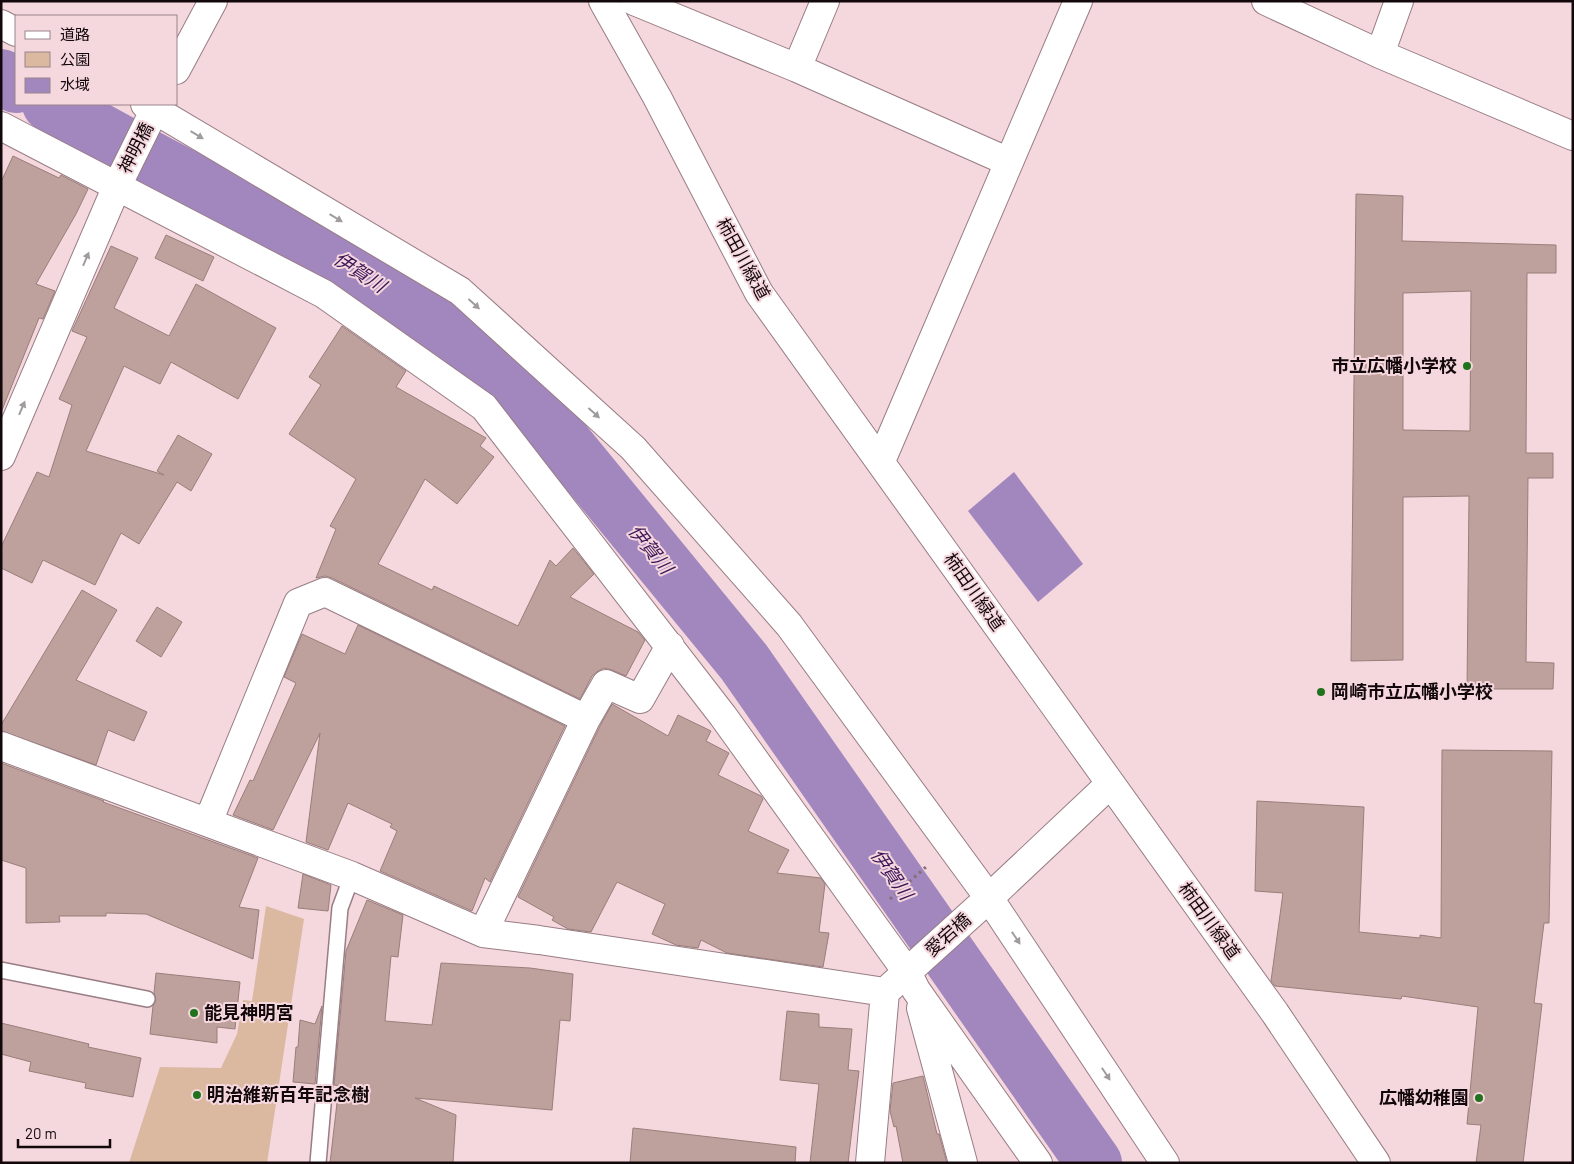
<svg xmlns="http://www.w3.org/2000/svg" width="1574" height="1164" viewBox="0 0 1574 1164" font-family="Barlow,'Noto Sans JP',sans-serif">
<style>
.green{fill:#dab9a0}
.water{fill:#a187be}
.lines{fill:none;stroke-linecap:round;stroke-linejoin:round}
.river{stroke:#a187be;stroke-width:56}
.building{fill:#bea19c;stroke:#997e79;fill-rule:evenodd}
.lane-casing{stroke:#987d84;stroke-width:18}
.street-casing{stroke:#987d84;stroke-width:30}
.secondary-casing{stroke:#987d84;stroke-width:30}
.path{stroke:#826e73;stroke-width:3;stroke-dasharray:2.5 4;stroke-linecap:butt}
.lane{stroke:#fff;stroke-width:15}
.street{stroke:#fff;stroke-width:28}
.secondary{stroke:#fff;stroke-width:28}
.oneway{fill:#a09c9d}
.poi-dot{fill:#20731c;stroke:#f5d7de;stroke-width:2}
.labels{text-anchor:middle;stroke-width:4;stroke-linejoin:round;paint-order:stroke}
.street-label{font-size:18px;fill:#12080b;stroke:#f5d7de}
.poi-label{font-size:18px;font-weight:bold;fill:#12080b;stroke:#f5d7de;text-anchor:start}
.water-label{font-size:19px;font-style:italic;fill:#3a1657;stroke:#f5d7de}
</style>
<rect width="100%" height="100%" fill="#f5d7de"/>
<path class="green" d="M266,906L304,919L267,1163H129L160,1067L221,1068L237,1034L243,1000L252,1001Z"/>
<path class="water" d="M1014,472L1083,564L1038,602L968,511Z"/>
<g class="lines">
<path class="river" d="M1,77L16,85
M50,104L158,163L334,255L456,335L557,434L744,662L1094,1163"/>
</g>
<path class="building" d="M13,156L59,178L61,175L88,189L76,214L36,284L55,291L43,319L39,318L2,410L1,182Z
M1356,194L1403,196L1402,241L1556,245V273H1527L1526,453H1553V478H1528L1526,662L1554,663L1553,689H1467L1469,496L1403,497V660L1351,661ZM1471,291L1470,431L1403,430V293Z
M166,235L214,257L203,281L155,258Z
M111,246L138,258L114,308L169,336L196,284L276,328L238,399L171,362L160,384L124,366L86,451L164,475L157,471L178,435L212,454L191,491L177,482L139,544L121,533L95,585L43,560L32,583L1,568V547L37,472L49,477L72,405L59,399L87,337L72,331Z
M342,326L406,371L396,387L486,438L480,446L494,457L457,504L425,479L378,564L432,590L434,586L518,626L550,560L556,566L573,548L594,574L570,597L638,632L645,640L626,676L612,670L604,668L598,671L592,676L580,699L332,578L325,576L316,578L336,529L330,526L356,479L289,434L321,385L309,377Z
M82,590L117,610L76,680L147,712L134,741L108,730L96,765L1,731V725Z
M157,607L182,622L161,657L136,641Z
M358,625L565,726L490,882L485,878L472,911L380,871L397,831L390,827L392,824L348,803L328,850L306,842L320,733L273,830L233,815L250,780L253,781L296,683L284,677L302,634L345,654Z
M612,704L668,736L678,715L711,731L706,741L729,753L718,775L761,796L763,799L748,831L789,850L777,873L821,878L825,884L819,932L829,933L823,967L727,953L701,940L698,948L676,945L652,934L665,904L617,882L591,932L568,929L552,920L554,917L518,897L600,726Z
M1442,750L1552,751L1549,923H1544L1534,1003L1542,1004L1523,1163H1476L1481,1125L1467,1124L1478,1007L1402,996L1401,999L1275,986L1271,981L1283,893L1255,891L1257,801L1364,807L1359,932L1420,938V935L1441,938Z
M1,763L104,801L103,802L258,858L239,907L259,910L253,959L146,914L106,913V916H59L60,922L26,923V868L1,860Z
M303,874L331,885L328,911L298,908Z
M367,900L403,915L398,957L391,956L385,1021L432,1025L441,963L530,968L573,974L570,1021L560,1020L552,1110L415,1098L456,1115L453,1163H330L339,1086L334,1085L346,951Z
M156,973L240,982L235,1029L217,1027V1043L150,1034L153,1006L156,1000L154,993Z
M322,1006L315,1084L293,1082L296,1047H298L300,1020L315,1024Z
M787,1011L819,1014V1027L852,1029L848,1070L859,1071L848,1163H810L819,1084L780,1080Z
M1,1023L89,1044L88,1047L141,1058L133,1097L85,1088L86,1083L29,1071L31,1062L1,1054Z
M923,1076L937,1134H939L947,1163H903L896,1126L894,1127L890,1111L893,1083Z
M633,1128L796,1147L795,1163H630Z"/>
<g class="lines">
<g class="lane-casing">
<path id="lane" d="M1,970L147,999
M318,1163L340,908L352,876"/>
</g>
<g class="street-casing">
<path id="street" d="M603,1L657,97L759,293L1275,1013L1376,1163
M634,1L797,68L1009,162
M1266,1L1380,54L1573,136
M1,24L16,32
M1380,54L1399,1
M797,68L825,1
M145,104L460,291L633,448L789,625L989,898L1165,1163
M1,126L324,294L484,407L723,716L907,972L916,990L1038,1163
M1,456L117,186L155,109
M881,461L1078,1
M586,719L606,684L640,699L670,646
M1,746L352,876L483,933L539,940L885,992
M208,822L298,603L325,592L586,719L483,933
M921,1008L963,1163
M870,1163L885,992L989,898L1110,784"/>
</g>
<g class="secondary-casing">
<path id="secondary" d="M176,70L213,1
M155,109L158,104"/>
</g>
<path class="path" d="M890,899L927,866"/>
<use href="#lane" class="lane"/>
<use href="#street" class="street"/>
<use href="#secondary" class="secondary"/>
</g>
<defs><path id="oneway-solid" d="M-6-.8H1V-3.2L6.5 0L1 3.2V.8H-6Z" transform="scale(1.25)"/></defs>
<g class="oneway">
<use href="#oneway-solid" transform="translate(197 135) rotate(31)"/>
<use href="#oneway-solid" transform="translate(336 218) rotate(31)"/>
<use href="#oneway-solid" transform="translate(86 259) rotate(-67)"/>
<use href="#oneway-solid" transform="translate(474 304) rotate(42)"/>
<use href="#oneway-solid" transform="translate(22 408) rotate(-67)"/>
<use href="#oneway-solid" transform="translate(594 413) rotate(42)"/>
<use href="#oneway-solid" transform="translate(1016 938) rotate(56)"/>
<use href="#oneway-solid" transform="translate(1106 1074) rotate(56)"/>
</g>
<g class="poi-dot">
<circle cx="1467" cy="366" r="5"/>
<circle cx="1321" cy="692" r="5"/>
<circle cx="194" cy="1013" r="5"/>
<circle cx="197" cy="1095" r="5"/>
<circle cx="1479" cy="1098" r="5"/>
</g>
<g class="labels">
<g class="street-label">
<text transform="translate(136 148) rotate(-63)" y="6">神明橋</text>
<text transform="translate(743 259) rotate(61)" y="6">柿田川緑道</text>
<text transform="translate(974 592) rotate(55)" y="6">柿田川緑道</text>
<text transform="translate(1209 921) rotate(54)" y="6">柿田川緑道</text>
<text transform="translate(948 935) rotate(-42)" y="6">愛宕橋</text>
</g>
<g class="poi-label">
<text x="1457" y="372" text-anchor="end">市立広幡小学校</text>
<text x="1331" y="698">岡崎市立広幡小学校</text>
<text x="204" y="1019">能見神明宮</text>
<text x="207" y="1101">明治維新百年記念樹</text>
<text x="1469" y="1104" text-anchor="end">広幡幼稚園</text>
</g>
<g class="water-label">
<text transform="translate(360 272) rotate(33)" y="7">伊賀川</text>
<text transform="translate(651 549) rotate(51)" y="7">伊賀川</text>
<text transform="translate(892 874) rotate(55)" y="7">伊賀川</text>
</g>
</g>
<rect width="1574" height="1164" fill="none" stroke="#12080b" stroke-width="5"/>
<rect x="15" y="15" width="162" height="90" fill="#f5d7de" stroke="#9a848a"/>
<rect x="25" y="31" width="25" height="8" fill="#ffffff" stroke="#9a848a"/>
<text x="60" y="40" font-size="15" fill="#12080b">道路</text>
<rect x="25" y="52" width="25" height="15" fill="#dab9a0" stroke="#9a848a"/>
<text x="60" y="65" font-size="15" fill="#12080b">公園</text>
<rect x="25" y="78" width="25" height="15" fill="#a187be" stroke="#9a848a"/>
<text x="60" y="90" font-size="15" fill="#12080b">水域</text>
<path d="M18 1139v8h92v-8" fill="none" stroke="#12080b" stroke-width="2.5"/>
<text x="25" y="1139" font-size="15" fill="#12080b" stroke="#f5d7de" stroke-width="4" paint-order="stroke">20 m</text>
</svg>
